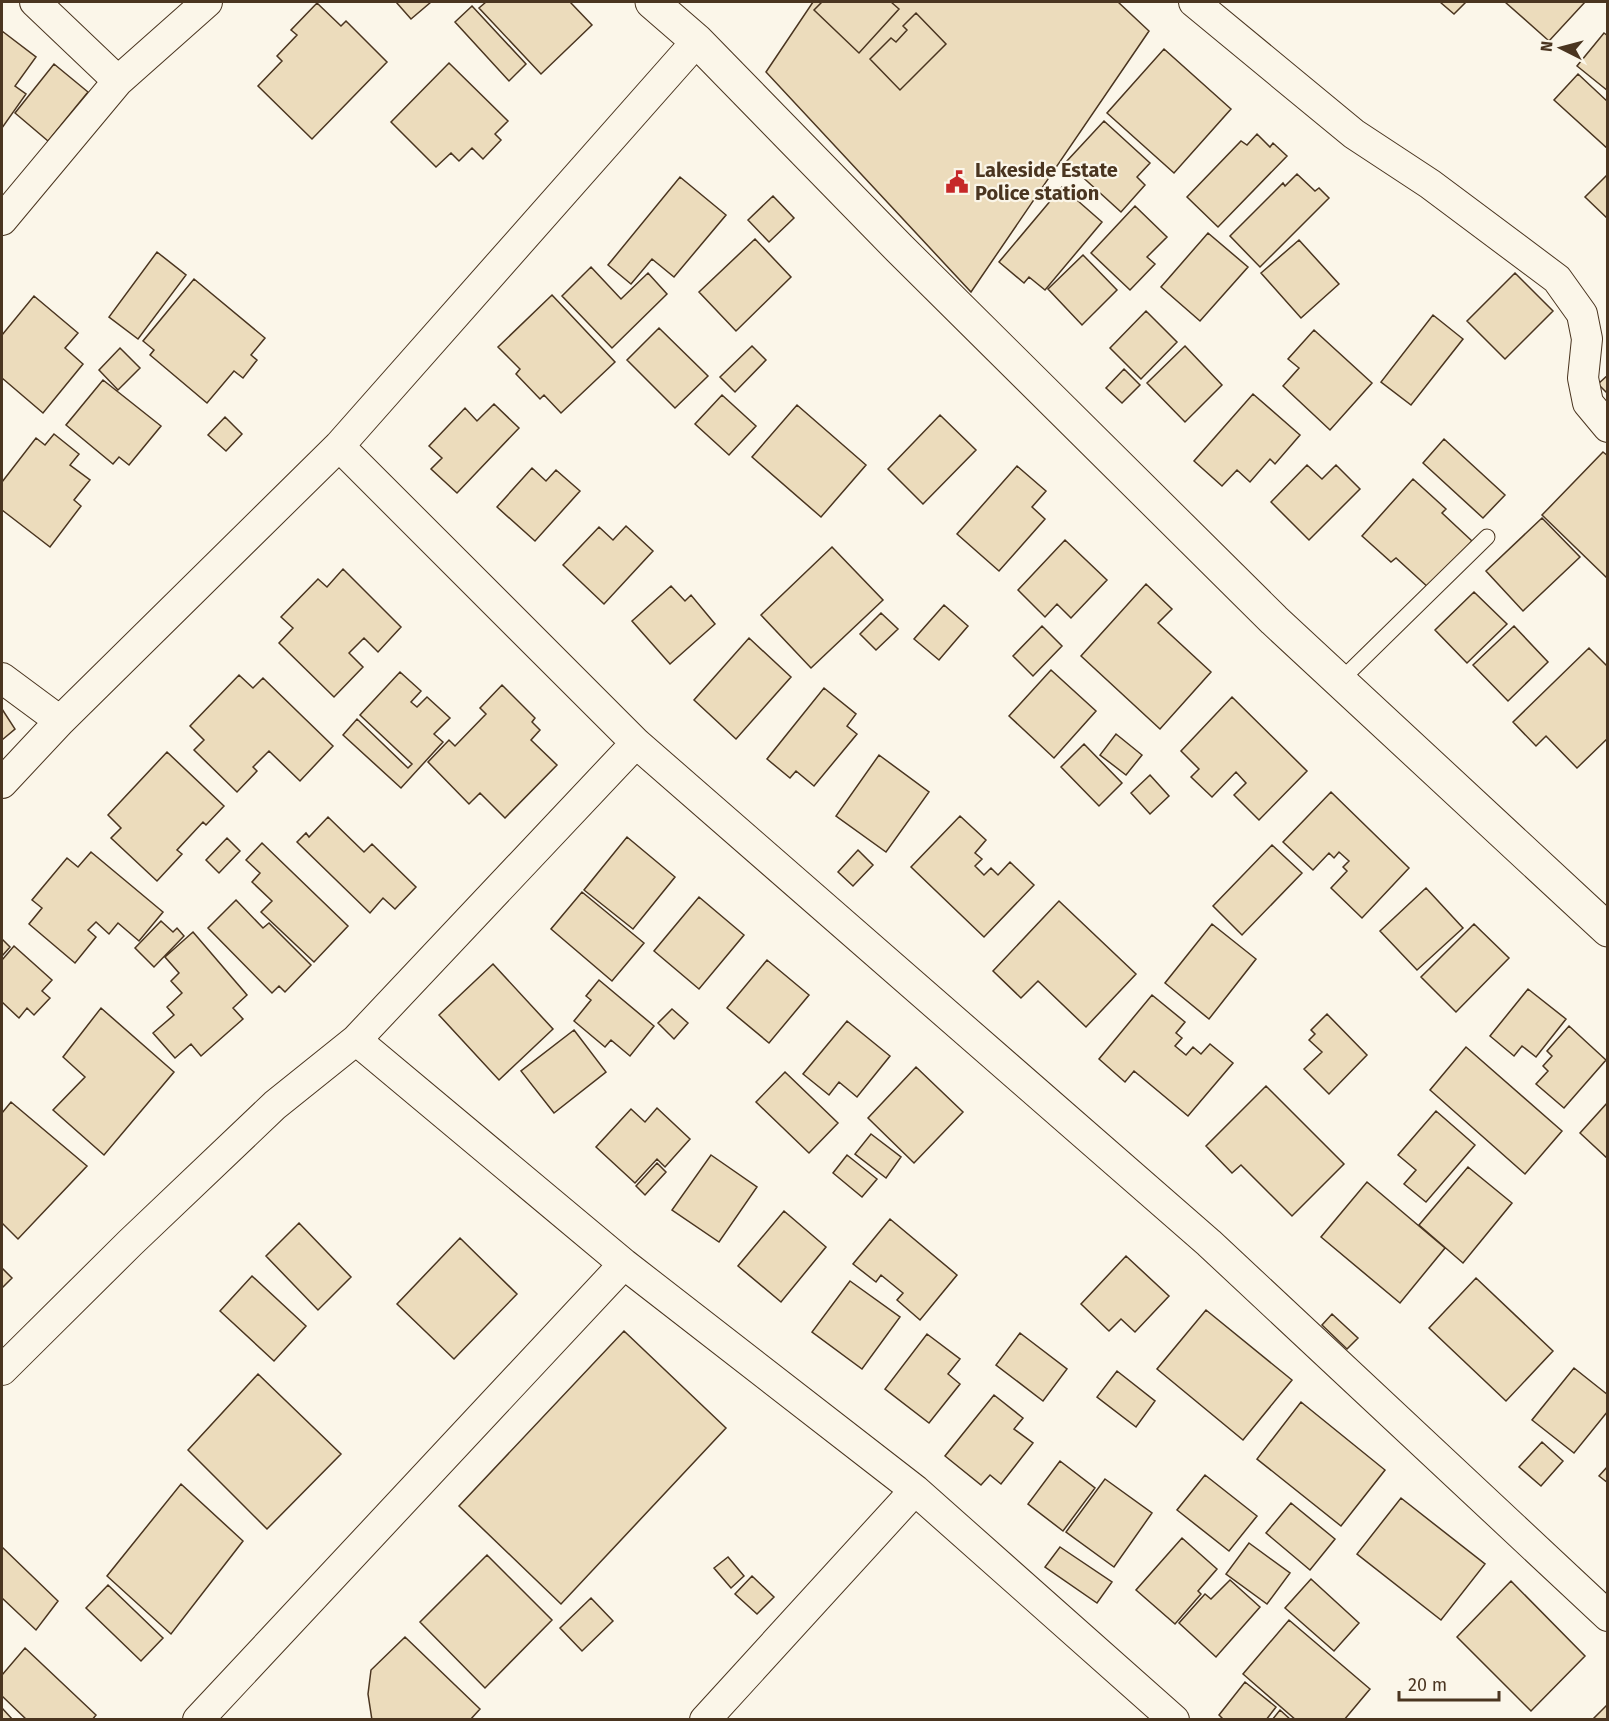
<svg xmlns="http://www.w3.org/2000/svg" width="1609" height="1721" viewBox="0 0 1609 1721" font-family="'Fira Sans',sans-serif">
<style>
.building{fill:#ecdcbc;stroke:#4a3520;stroke-width:1.5}
.lines{fill:none;stroke-linecap:round;stroke-linejoin:round}
.lane-casing{stroke:#4a3520;stroke-width:17}
.street-casing{stroke:#4a3520;stroke-width:32}
.secondary-casing{stroke:#4a3520;stroke-width:35}
.lane{stroke:#fbf6e9;stroke-width:15}
.street{stroke:#fbf6e9;stroke-width:30}
.secondary{stroke:#fbf6e9;stroke-width:33}
.labels{text-anchor:middle;stroke-width:4.5;stroke-linejoin:round;paint-order:stroke}
.poi-label{font-size:20px;font-weight:bold;fill:#4a3520;stroke:#fbf6e9;text-anchor:start}
</style>
<rect width="100%" height="100%" fill="#fbf6e9"/>
<path class="building" d="M396,2H431L411,19Z
M486,2H570L592,25L541,74L479,8Z
M813,2H1118L1149,31L971,292L766,72Z
M822,2H891L899,9L859,53L814,10Z
M1440,2H1466L1454,14Z
M1505,2H1585L1549,41Z
M317,3L341,26L346,21L387,62L312,139L258,86L282,61L277,56L297,35L291,30Z
M472,6L526,64L509,81L455,22Z
M916,13L946,44L900,90L870,59L891,38L896,42L907,30L903,26Z
M2,31L36,57L15,86L26,94L2,128Z
M1604,33L1608,36V91L1577,66Z
M1164,49L1231,109L1174,173L1107,113Z
M449,63L508,121L495,134L501,140L483,159L472,148L459,161L451,153L436,167L391,122Z
M54,64L88,92L48,141L15,113Z
M1578,74L1608,102V149L1554,100Z
M1104,121L1150,163L1137,177L1145,185L1121,212L1066,162Z
M1257,134L1270,147L1273,143L1287,156L1218,227L1187,197L1241,141L1247,145Z
M1297,174L1315,191L1319,188L1329,198L1260,267L1230,236L1283,183L1285,186Z
M1608,174V219L1585,197Z
M680,177L726,215L674,277L652,259L631,284L608,265Z
M1062,187L1102,222L1045,290L1029,277L1024,283L999,262Z
M773,196L794,218L769,242L748,220Z
M1135,206L1167,237L1147,257L1155,264L1130,290L1091,253Z
M1208,233L1248,267L1200,321L1161,287Z
M755,239L791,277L736,331L699,292Z
M1299,240L1339,284L1301,318L1261,273Z
M157,252L186,275L138,339L109,317Z
M1083,255L1117,290L1082,325L1048,289Z
M591,267L621,299L648,273L667,294L612,348L562,296Z
M1515,273L1553,311L1505,359L1467,321Z
M194,279L265,338L251,355L257,360L243,378L234,371L207,403L150,355L154,350L143,341Z
M552,295L615,362L561,413L544,395L540,399L516,374L520,369L498,347Z
M34,296L78,333L65,348L83,364L43,413L2,378V335Z
M1146,311L1177,342L1141,379L1110,348Z
M1433,315L1463,339L1411,405L1381,382Z
M659,328L708,376L675,408L627,360Z
M1314,330L1372,383L1330,430L1283,386L1299,368L1288,359Z
M752,346L766,360L735,392L720,377Z
M1185,346L1222,385L1185,422L1147,383Z
M120,348L140,368L118,390L99,370Z
M1124,369L1140,385L1122,403L1106,388Z
M1608,375V394L1598,384Z
M103,380L161,426L129,465L119,457L113,464L66,425Z
M1253,394L1300,435L1275,464L1270,459L1250,482L1237,470L1222,486L1194,461Z
M722,395L756,426L729,455L695,424Z
M494,404L519,428L457,493L431,469L442,458L429,446L465,408L477,421Z
M797,405L866,465L821,517L752,457Z
M940,415L976,450L923,504L888,469Z
M225,417L242,434L226,451L208,435Z
M54,434L79,454L70,465L90,480L74,500L81,506L50,547L2,510V482L36,438L45,445Z
M1444,439L1505,495L1483,518L1423,463Z
M1603,452L1608,456V579L1542,515Z
M1307,465L1322,479L1336,465L1360,489L1309,540L1271,502Z
M1017,466L1046,491L1032,507L1045,519L999,571L957,534Z
M532,468L546,481L556,470L580,491L535,541L497,507Z
M1413,479L1446,509L1442,513L1472,541L1430,589L1396,558L1391,562L1362,536Z
M1542,518L1580,557L1523,611L1486,571Z
M626,526L653,551L604,604L563,565L599,527L613,540Z
M1065,540L1107,580L1071,618L1057,604L1045,617L1018,590Z
M832,547L883,600L811,668L761,615Z
M343,569L401,627L378,652L364,638L349,653L363,667L334,697L279,643L293,628L281,617L318,579L327,587Z
M1146,584L1172,609L1158,623L1211,672L1160,729L1081,656Z
M671,586L685,601L691,595L715,624L670,664L632,621Z
M1474,592L1507,624L1467,663L1435,630Z
M944,605L968,626L939,660L914,639Z
M881,613L898,629L876,650L860,634Z
M1042,626L1062,646L1033,676L1013,656Z
M1514,626L1548,662L1508,701L1473,665Z
M749,638L791,677L736,739L694,700Z
M1589,648L1608,667V738L1577,768L1546,736L1536,746L1513,722Z
M1051,670L1096,711L1054,758L1009,716Z
M400,672L421,691L411,702L417,707L427,697L450,718L434,734L443,742L401,788L343,735L357,719L408,768L412,764L360,715Z
M239,675L253,688L263,678L333,746L300,781L269,751L253,767L257,771L237,792L194,750L204,740L190,726Z
M502,685L535,718L532,722L540,730L531,740L557,765L505,818L480,793L469,804L428,762L449,740L455,746L486,714L480,708Z
M824,688L856,714L847,726L857,734L814,786L796,771L790,778L767,759Z
M1232,697L1307,771L1259,820L1234,795L1246,783L1236,772L1212,797L1191,777L1199,769L1181,751Z
M2,709L15,729L2,740Z
M1116,734L1142,755L1126,775L1100,755Z
M1084,744L1122,783L1099,806L1061,767Z
M167,752L224,806L206,825L203,822L177,850L182,854L157,881L111,838L121,828L108,815Z
M879,755L929,792L886,852L836,816Z
M1150,775L1169,796L1150,814L1131,793Z
M1331,792L1409,868L1362,918L1331,888L1347,871L1343,867L1349,861L1339,852L1334,858L1329,853L1313,870L1283,842Z
M960,816L986,840L975,853L982,859L975,866L984,875L991,868L998,875L1010,862L1034,885L984,937L911,867Z
M328,817L364,852L372,844L416,887L395,909L383,898L370,913L297,842L306,833L309,837Z
M627,837L675,877L633,929L584,890Z
M227,838L240,851L219,873L206,860Z
M262,843L348,926L314,962L261,912L272,901L252,882L260,873L246,860Z
M1272,845L1302,873L1242,935L1213,906Z
M858,850L873,865L853,886L838,872Z
M91,852L163,912L139,941L118,923L109,934L96,922L88,930L96,937L75,963L29,924L42,908L32,900L67,858L78,867Z
M1426,888L1463,928L1417,970L1380,931Z
M582,892L644,943L612,981L551,929Z
M699,897L744,935L699,989L654,951Z
M236,900L263,928L269,923L311,965L285,992L279,986L272,993L208,928Z
M1059,901L1136,974L1086,1027L1038,981L1021,998L993,971Z
M161,921L173,932L177,928L184,936L154,967L135,948Z
M1212,924L1256,959L1209,1019L1165,983Z
M1474,924L1509,958L1456,1012L1421,977Z
M193,932L247,995L233,1008L243,1019L201,1056L191,1044L175,1058L153,1033L174,1015L167,1007L182,993L171,981L179,973L165,957Z
M2,939L10,947L2,956Z
M14,946L52,980L42,991L50,998L34,1015L27,1008L19,1018L2,1002V960Z
M767,960L809,995L769,1043L727,1008Z
M493,964L553,1029L499,1080L439,1015Z
M599,980L654,1026L630,1056L611,1040L605,1047L574,1021L591,1000L586,996Z
M1528,989L1566,1019L1536,1057L1522,1046L1514,1056L1490,1036Z
M1152,995L1185,1022L1176,1033L1182,1038L1175,1046L1186,1055L1193,1047L1201,1054L1210,1044L1233,1063L1188,1116L1134,1071L1125,1082L1099,1059Z
M101,1008L174,1072L104,1155L53,1110L85,1077L63,1057Z
M672,1009L688,1023L674,1039L658,1023Z
M1327,1014L1367,1055L1329,1094L1304,1069L1322,1052L1309,1040L1315,1034L1311,1030Z
M847,1021L890,1056L857,1097L839,1082L829,1095L803,1074Z
M1569,1026L1606,1060L1564,1108L1536,1084L1548,1071L1543,1066L1552,1056L1547,1051Z
M574,1030L606,1072L554,1113L521,1071Z
M1466,1047L1562,1131L1525,1174L1430,1090Z
M916,1067L963,1112L914,1163L868,1118Z
M785,1072L838,1123L809,1153L756,1102Z
M1266,1086L1344,1164L1292,1216L1241,1165L1232,1173L1206,1146Z
M11,1102L87,1166L18,1239L2,1223V1113Z
M1608,1102V1159L1580,1133Z
M657,1108L690,1139L665,1167L657,1159L635,1183L596,1147L631,1109L645,1122Z
M1436,1111L1475,1145L1426,1202L1404,1184L1416,1170L1398,1155Z
M871,1134L901,1157L886,1178L855,1154Z
M711,1155L757,1187L719,1242L672,1210Z
M847,1155L877,1179L862,1197L833,1173Z
M657,1163L666,1172L645,1195L636,1186Z
M1468,1167L1512,1203L1463,1263L1419,1225Z
M1367,1182L1445,1248L1400,1303L1321,1237Z
M784,1211L826,1247L781,1302L738,1266Z
M890,1219L957,1275L920,1320L897,1300L903,1293L881,1275L876,1282L853,1264Z
M299,1223L351,1277L318,1310L266,1256Z
M460,1238L517,1294L454,1359L397,1304Z
M1126,1256L1169,1296L1135,1332L1121,1319L1109,1331L1081,1304Z
M2,1268L12,1278L2,1288Z
M252,1276L306,1326L274,1361L220,1311Z
M1476,1278L1553,1351L1506,1401L1429,1328Z
M850,1281L900,1317L862,1369L812,1332Z
M1206,1310L1292,1380L1243,1440L1157,1369Z
M1332,1314L1358,1338L1347,1349L1322,1325Z
M624,1331L726,1428L561,1604L459,1506Z
M1020,1333L1067,1369L1043,1401L996,1365Z
M927,1334L960,1359L948,1374L960,1384L929,1423L885,1389Z
M1574,1368L1608,1395V1411L1574,1453L1532,1420Z
M1117,1371L1155,1401L1136,1427L1097,1397Z
M258,1374L341,1454L267,1529L188,1450Z
M994,1395L1023,1418L1014,1429L1033,1443L1001,1484L990,1475L981,1485L945,1456Z
M1301,1402L1385,1470L1341,1526L1257,1459Z
M1542,1442L1563,1461L1541,1486L1519,1467Z
M1060,1461L1095,1488L1063,1531L1028,1504Z
M1608,1466V1483L1599,1476Z
M1205,1475L1257,1516L1229,1551L1177,1510Z
M1105,1479L1152,1513L1114,1567L1066,1532Z
M181,1484L243,1541L171,1634L107,1576Z
M1401,1498L1485,1564L1441,1620L1357,1554Z
M1291,1503L1335,1539L1310,1570L1266,1533Z
M1182,1538L1217,1569L1198,1591L1201,1594L1175,1624L1136,1590Z
M1249,1543L1290,1573L1267,1604L1226,1574Z
M2,1547L58,1601L36,1630L2,1598Z
M1060,1547L1112,1582L1097,1603L1045,1567Z
M487,1555L552,1620L485,1688L420,1622Z
M728,1557L744,1576L731,1588L714,1568Z
M752,1576L774,1597L757,1614L735,1594Z
M1311,1579L1359,1623L1334,1651L1285,1608Z
M1230,1580L1260,1607L1216,1657L1179,1623L1205,1594L1211,1599Z
M1511,1581L1585,1656L1531,1711L1457,1637Z
M108,1585L163,1638L141,1661L86,1608Z
M591,1598L613,1621L582,1651L560,1628Z
M1289,1620L1370,1689L1344,1720H1296L1243,1674Z
M405,1637L480,1709L470,1720H372L368,1694L371,1670Z
M25,1648L96,1715L92,1720H27L2,1696V1675Z
M1245,1682L1276,1707L1266,1720H1224L1219,1715Z
M1608,1704V1720H1592Z
M2,1708L13,1720H2Z
M1280,1710L1291,1720H1272Z"/>
<g class="lines">
<g class="lane-casing">
<path id="lane" d="M1340,681L1487,537"/>
</g>
<g class="street-casing">
<path id="street" d="M35,2L118,81
M1194,2L1354,134L1430,184L1557,279L1582,314L1587,339L1583,378L1588,403L1608,427
M2,220L118,81L207,2
M339,446L636,743L1209,1243L1608,1616
M2,678L60,721
M2,783L60,721L339,446L697,41
M356,1040L624,1264L915,1490L1174,1720
M2,1370L130,1243L275,1105L356,1040L636,743
M198,1720L624,1264
M705,1720L915,1490"/>
</g>
<g class="secondary-casing">
<path id="secondary" d="M652,2L697,41L899,248L1274,620L1608,930"/>
</g>
<use href="#lane" class="lane"/>
<use href="#street" class="street"/>
<use href="#secondary" class="secondary"/>
</g>
<defs>
<g id="civic-bare" transform="scale(1.8)"><path d="M-.6-6.5H3V-4.5H.6V-3L4-1V1h2V6H-6V1h2V-1L-.6-3ZM-1.2 2.5V6h2.4V2.5Z" fill="#c62828" stroke="#fbf6e9" stroke-width="2.5" paint-order="stroke"/></g>
</defs>
<g fill-rule="evenodd">
<use href="#civic-bare" x="957" y="182"/>
</g>
<g class="labels">
<g class="poi-label">
<text x="975" y="177">Lakeside Estate<tspan x="975" dy="23">Police station</tspan></text>
</g>
</g>
<rect width="1609" height="1721" fill="none" stroke="#4a3520" stroke-width="6"/>
<g transform="translate(1561 48) rotate(276)" stroke="#fbf6e9" stroke-width="4.5" paint-order="stroke">
<path d="M0-4.5L10 22L0 15L-10 22Z" fill="#4a3520"/>
<text y="-9" font-size="16" font-weight="bold" text-anchor="middle" fill="#4a3520">N</text>
</g>
<path d="M1399 1691v9h100v-9" fill="none" stroke="#4a3520" stroke-width="3"/>
<text x="1408" y="1691" font-size="18" fill="#4a3520" stroke="#fbf6e9" stroke-width="4.5" paint-order="stroke">20 m</text>
</svg>
